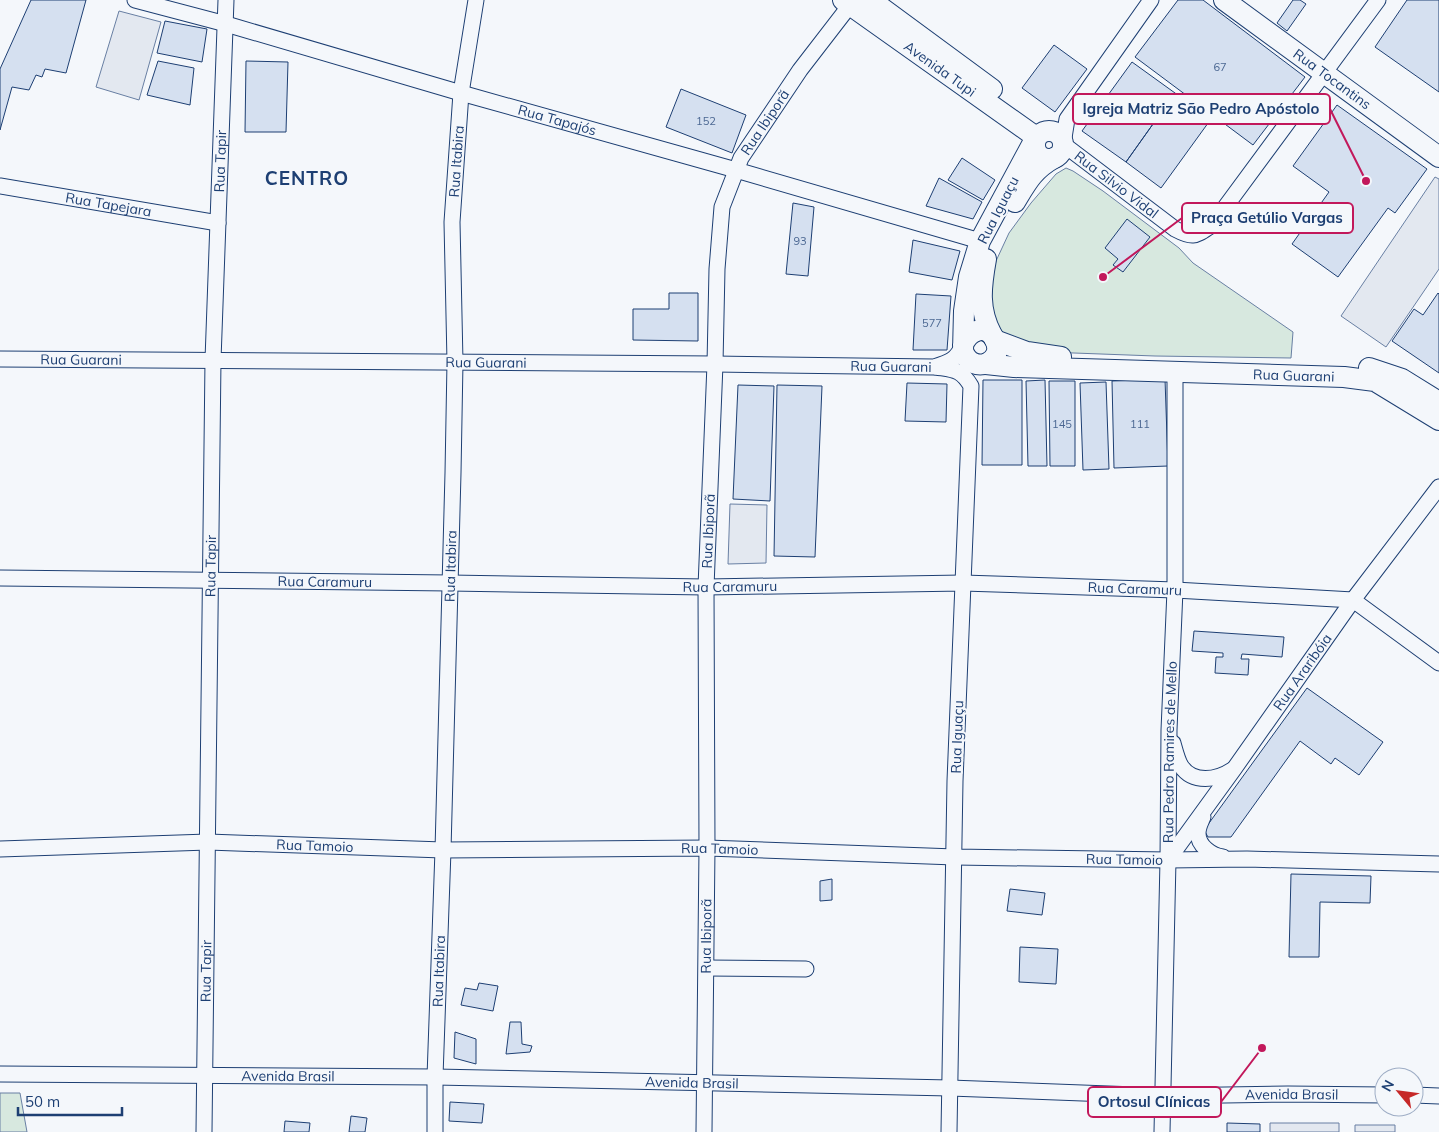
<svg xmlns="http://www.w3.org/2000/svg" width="1439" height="1132" viewBox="0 0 1439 1132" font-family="Mulish,sans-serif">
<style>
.green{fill:#d7e8df;stroke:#687fa3}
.parking{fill:#e3e8f0;stroke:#687fa3}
.building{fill:#d5e0f0;stroke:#1d3f73}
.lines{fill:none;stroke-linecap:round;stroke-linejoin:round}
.minor-casing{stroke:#1d3f73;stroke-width:17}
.major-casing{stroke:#1d3f73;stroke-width:22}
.minor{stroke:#f4f7fb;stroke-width:15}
.major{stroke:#f4f7fb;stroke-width:20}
.labels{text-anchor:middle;stroke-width:4;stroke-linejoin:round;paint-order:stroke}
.number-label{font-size:11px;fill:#4b6792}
.street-label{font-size:14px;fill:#1d3f73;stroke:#f4f7fb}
.district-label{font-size:19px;font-weight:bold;letter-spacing:1px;fill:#1d3f73;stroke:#f4f7fb}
.leader{fill:none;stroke:#c2185b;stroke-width:2}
.callout-dot{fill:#c2185b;stroke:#f4f7fb;stroke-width:2}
.callout{fill:#f4f7fb;stroke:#c2185b;stroke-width:2}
.callout-label{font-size:15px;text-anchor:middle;font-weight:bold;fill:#1d3f73}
</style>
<rect width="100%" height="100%" fill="#f4f7fb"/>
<path class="green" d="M1066,168L1073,171L1103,191L1179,248L1193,263L1293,332L1291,358L1155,356L1047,352L1020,346L996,328L988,292L996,261L1009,233L1031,203L1056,174Z
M0,1093H20L27,1132H0Z"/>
<path class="parking" d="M119,11L161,22L139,100L96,87Z
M1435,177L1439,179V269L1386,347L1341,316Z
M730,504L767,505L766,563L728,564Z
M1270,1123H1339V1132H1270Z
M1355,1125H1395V1132H1355Z"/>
<path class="building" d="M31,0H86L66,73L45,69L42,77L36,75L29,90L12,87L0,130V69Z
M1178,0H1203L1305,77L1253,145L1135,57Z
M1293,0H1300L1306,4L1287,31L1277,23Z
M1407,0H1439V92L1375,47Z
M165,21L207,29L202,62L157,53Z
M1054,45L1087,69L1055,112L1022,88Z
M158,61L194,68L190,105L147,95Z
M246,61L288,62L286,132H245Z
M1132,62L1175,93L1126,162L1082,131Z
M681,89L746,115L732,153L666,127Z
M1175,93L1211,119L1161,188L1126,162Z
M1337,105L1427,169L1395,213L1388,208L1338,277L1292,244L1329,192L1293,166Z
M962,158L995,180L983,200L948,180Z
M939,178L982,202L973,219L926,206Z
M793,203L814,207L808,276L786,274Z
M1127,219L1150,237L1123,272L1113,265L1118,259L1105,248Z
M913,240L960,251L952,280L909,272Z
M669,293H698V341L633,340V309H669Z
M1438,293L1439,294V373L1392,341L1414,309L1423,315Z
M916,294L951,296L947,350H913Z
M1165,379L1168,466L1114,468L1112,381Z
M983,380H1022V465H982Z
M1045,380L1047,466H1028L1026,381Z
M1049,381H1075V466H1050Z
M1106,382L1109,469L1083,470L1080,383Z
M907,383L947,384L946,422L905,421Z
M738,385L774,386L770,501L733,499Z
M777,385L822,386L815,557L774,556Z
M1194,631L1284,637L1282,657L1242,654L1241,659H1249L1248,675L1215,673L1216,657H1223V653L1192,651Z
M1307,688L1383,742L1359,775L1335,758L1331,764L1300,741L1231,837H1208L1204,830Z
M1291,874L1371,876L1370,903L1320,902L1319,957H1289Z
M832,879V900L820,901V881Z
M1010,889L1045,893L1042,915L1007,911Z
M1020,947L1058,949L1056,984L1019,982Z
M479,983L498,986L493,1011L461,1005L465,988L477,990Z
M510,1022H521L522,1044L532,1046L530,1052L506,1054Z
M455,1032L476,1039V1064L454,1058Z
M450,1102L484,1104L482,1123L449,1121Z
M351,1116L367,1118L365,1132H349Z
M285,1121L310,1123L309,1132H284Z
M1227,1123L1260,1124V1132H1227Z"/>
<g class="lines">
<g class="minor-casing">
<g id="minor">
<path id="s1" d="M135,0L226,24L461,93L736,170L980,241"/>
<path id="s2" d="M1151,0L1067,119L1063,144L1175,229C1194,239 1195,236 1212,225L1378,0"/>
<path id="s3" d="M0,186L218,223"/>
<path id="s4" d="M0,359L715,364L934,367C950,362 956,360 963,345"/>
<path d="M936,367C954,370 961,369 971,386L955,781L949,1132"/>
<path id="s5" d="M0,578L450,583L706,587L963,583L1175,590L1353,600L1439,663"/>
<path d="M1173,743C1175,750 1177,759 1181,766C1193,784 1217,780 1232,770"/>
<path d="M1203,817C1201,822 1198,827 1198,833C1198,846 1212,856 1223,857"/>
<path id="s6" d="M0,849L208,842L443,850L707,848L955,857L1168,860L1247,859L1439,864"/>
<path id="s7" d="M1168,860L1234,769L1353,600L1439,487"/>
<path d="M707,968L806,969"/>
<path id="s8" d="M0,1074L435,1077L950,1088L1162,1096L1288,1094L1384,1095"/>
<path d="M1414,1095L1439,1096"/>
<path id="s9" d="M204,1132L213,360L226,0"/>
<path id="s10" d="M435,1132V1077L443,850L453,473L455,362L452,222L461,93L476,0"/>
<path id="s11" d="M704,1132L707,848L706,587L715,364L717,269L722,207L741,158L800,70L854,0"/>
<path id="s12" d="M1162,1132L1168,860L1169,730L1175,590V372"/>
</g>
</g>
<g class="major-casing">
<g id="major">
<path id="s13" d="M843,0L1036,137L980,241L969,277L964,311L963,351C973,377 1006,361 995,340C987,323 969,330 963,345"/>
<path d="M871,0L992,89"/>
<path id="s14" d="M1224,0L1439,157"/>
<circle cx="1049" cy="145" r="14"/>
<path d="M1015,202C1027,182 1033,170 1054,158"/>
<path d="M986,259C981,287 978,309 992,335"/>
<path d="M995,340L1027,352L1061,357"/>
<path id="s15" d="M986,364L1014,367L1344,377L1375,381L1439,420"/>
<path d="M1369,368L1402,379L1439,402"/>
</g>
</g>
<use href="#minor" class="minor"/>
<use href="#major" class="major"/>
</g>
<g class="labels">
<g class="number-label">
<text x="1220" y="71">67</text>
<text x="706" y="125">152</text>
<text x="800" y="245">93</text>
<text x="932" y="327">577</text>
<text x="1062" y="428">145</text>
<text x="1140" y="428">111</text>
</g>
<g class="street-label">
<text dy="5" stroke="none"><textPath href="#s13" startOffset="119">Avenida Tupi</textPath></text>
<text dy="5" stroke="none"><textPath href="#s14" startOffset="134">Rua Tocantins</textPath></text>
<text dy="5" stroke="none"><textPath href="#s1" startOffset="439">Rua Tapajós</textPath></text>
<text dy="5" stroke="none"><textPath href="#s11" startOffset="1021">Rua Ibiporã</textPath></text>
<text dy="5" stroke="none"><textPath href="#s9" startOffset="971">Rua Tapir</textPath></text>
<text dy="5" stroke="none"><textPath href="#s10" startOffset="971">Rua Itabira</textPath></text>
<text dy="5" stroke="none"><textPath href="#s2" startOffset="238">Rua Silvio Vidal</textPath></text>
<text dy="5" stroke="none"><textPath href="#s3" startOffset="110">Rua Tapejara</textPath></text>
<text transform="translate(998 210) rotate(-63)" y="5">Rua Iguaçu</text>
<text dy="5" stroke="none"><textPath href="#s4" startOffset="81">Rua Guarani</textPath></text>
<text dy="5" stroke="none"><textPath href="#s4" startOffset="486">Rua Guarani</textPath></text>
<text dy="5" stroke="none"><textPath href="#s4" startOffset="891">Rua Guarani</textPath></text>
<text dy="5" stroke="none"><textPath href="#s15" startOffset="308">Rua Guarani</textPath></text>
<text dy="5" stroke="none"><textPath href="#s11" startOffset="601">Rua Ibiporã</textPath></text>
<text dy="5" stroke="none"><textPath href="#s10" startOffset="566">Rua Itabira</textPath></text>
<text dy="5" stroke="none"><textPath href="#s9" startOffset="566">Rua Tapir</textPath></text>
<text dy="5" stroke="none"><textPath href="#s5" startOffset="325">Rua Caramuru</textPath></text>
<text dy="5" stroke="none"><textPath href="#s5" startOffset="730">Rua Caramuru</textPath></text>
<text dy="5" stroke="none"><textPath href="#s5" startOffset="1135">Rua Caramuru</textPath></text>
<text dy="5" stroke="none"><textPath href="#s7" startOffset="231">Rua Araribóia</textPath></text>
<text transform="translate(957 737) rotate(-88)" y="5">Rua Iguaçu</text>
<text dy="5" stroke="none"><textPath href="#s12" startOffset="380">Rua Pedro Ramires de Mello</textPath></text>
<text dy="5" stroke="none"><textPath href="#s6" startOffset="315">Rua Tamoio</textPath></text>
<text dy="5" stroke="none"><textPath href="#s6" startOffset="720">Rua Tamoio</textPath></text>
<text dy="5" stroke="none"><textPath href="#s6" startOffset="1125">Rua Tamoio</textPath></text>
<text dy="5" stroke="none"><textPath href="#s11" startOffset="196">Rua Ibiporã</textPath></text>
<text dy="5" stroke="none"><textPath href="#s10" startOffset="161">Rua Itabira</textPath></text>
<text dy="5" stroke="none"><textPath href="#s9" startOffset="161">Rua Tapir</textPath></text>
<text dy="5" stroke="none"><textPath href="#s8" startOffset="288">Avenida Brasil</textPath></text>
<text dy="5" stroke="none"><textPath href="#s8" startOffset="692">Avenida Brasil</textPath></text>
<text dy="5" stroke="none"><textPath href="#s8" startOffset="1292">Avenida Brasil</textPath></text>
</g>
<g class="district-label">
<text x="307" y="185">CENTRO</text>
</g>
</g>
<path class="leader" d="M1366 181L1330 109M1103 277L1182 218M1262 1048L1221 1102"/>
<g class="callout-dot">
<circle cx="1366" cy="181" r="5"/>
<circle cx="1103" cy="277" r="5"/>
<circle cx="1262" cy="1048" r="5"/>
</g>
<g class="callout">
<rect x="1073" y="94" width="257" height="30" rx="5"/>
<rect x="1182" y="203" width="171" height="30" rx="5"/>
<rect x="1088" y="1087" width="133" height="30" rx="5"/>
</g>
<g class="callout-label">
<text x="1201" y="114">Igreja Matriz São Pedro Apóstolo</text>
<text x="1267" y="223">Praça Getúlio Vargas</text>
<text x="1154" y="1107">Ortosul Clínicas</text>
</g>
<g transform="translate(1399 1092) rotate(299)"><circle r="24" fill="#f4f7fb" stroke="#9eadc5"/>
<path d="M0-4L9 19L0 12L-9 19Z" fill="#c62828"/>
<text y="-8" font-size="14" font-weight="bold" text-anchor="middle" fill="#1d3f73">N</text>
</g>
<path d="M18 1107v8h104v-8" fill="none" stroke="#1d3f73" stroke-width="2.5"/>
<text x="25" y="1107" font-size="15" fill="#1d3f73" stroke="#f4f7fb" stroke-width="4" paint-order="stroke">50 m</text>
</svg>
